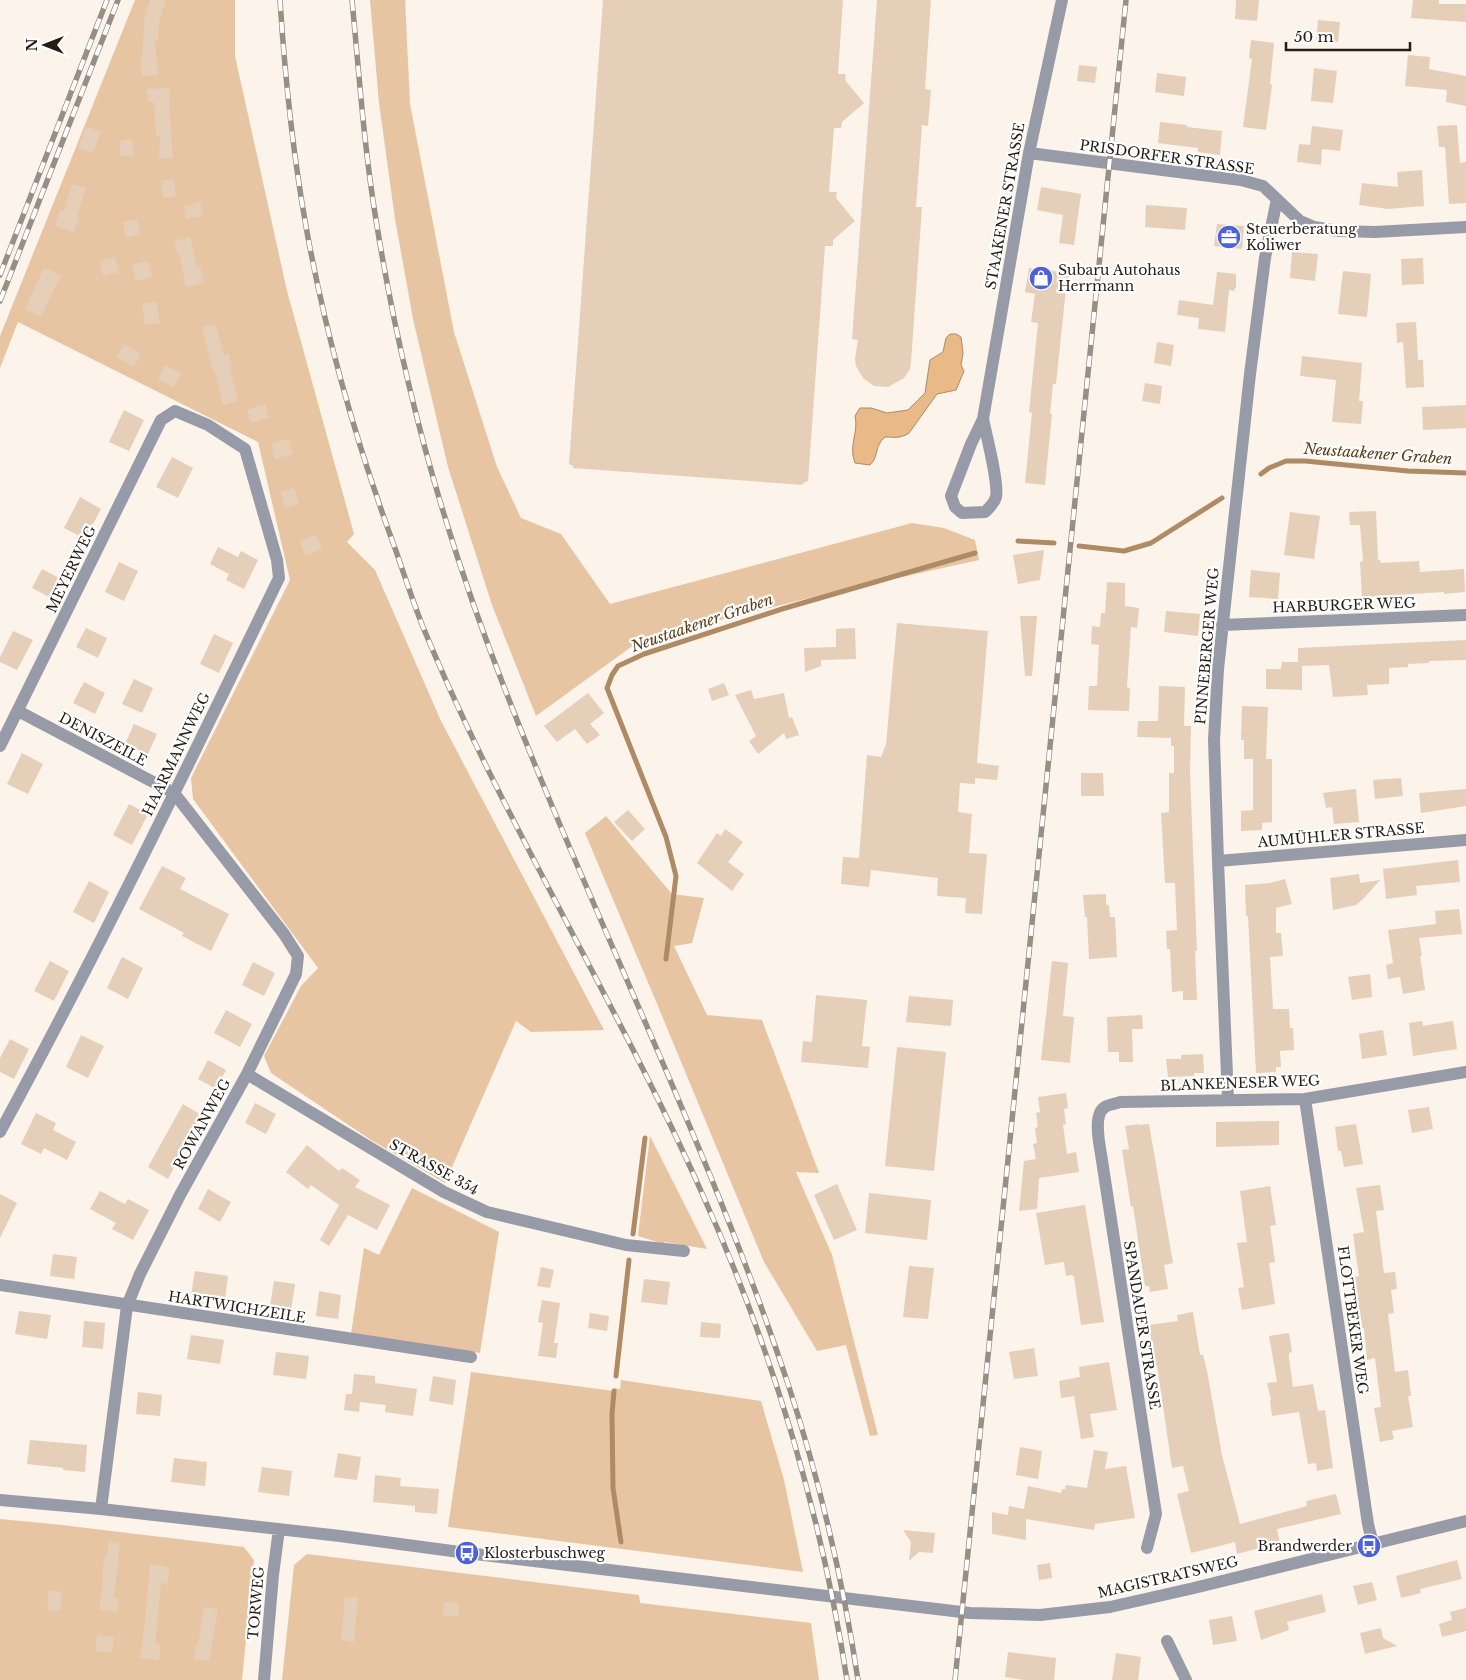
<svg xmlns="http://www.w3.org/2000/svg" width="1466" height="1680" viewBox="0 0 1466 1680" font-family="'Libre Baskerville',serif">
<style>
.green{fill:#e7c5a2}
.water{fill:#e9b987;stroke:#ae8a65}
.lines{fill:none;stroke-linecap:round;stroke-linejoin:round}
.stream{stroke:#ae8a65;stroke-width:5}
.building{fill:#e5cfb9}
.minor{stroke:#979ba7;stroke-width:12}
.rail-casing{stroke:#978e85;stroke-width:5.5}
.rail{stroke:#fff;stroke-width:4;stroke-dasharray:11;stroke-linecap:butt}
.labels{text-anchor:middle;stroke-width:4.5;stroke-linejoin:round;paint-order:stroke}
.street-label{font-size:14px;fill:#251d15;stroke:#fff}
.poi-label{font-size:14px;fill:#251d15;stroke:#fff;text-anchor:start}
.water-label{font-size:15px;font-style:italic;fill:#5c3b15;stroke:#fff}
</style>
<rect width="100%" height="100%" fill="#fcf3ea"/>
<path class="green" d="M135,0H235V56L287,291L354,534L347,542L375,570L441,721L604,1030L531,1032L516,1021L445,1183L371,1140L271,1073L264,1056L301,986L318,968L193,799L191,778L290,580L258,442L18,322L0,368V336Z
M370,0H405L410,104L454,332L497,467L521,518L561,534L610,604L912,523L944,528L975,540L979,560L834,592L642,639L536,716L492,605L448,467L413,319L395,219L379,103Z
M606,816L672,894L704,898L692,943L674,946L707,1015L762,1020L819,1173L796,1172L832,1255L878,1435L870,1436L846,1345L817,1351L764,1262L655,999L585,833Z
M650,1136L707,1249L664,1242V1244L638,1236Z
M412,1188L499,1232L480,1353L351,1334L364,1248L379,1255Z
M471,1372L614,1391V1388L620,1389L621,1380L761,1401L784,1480L803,1572L448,1527Z
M0,1519L62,1525L244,1547L254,1560L242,1680H0Z
M307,1554L639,1595L640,1603L811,1623L819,1680H282L294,1565Z"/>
<path class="water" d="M950,334H956L961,337L963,353L961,365L964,371L956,390L937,394L909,433C900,439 895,437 885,437C874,446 879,457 870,465L855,463C848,445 859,433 855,416L860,408H871L887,413L908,410L925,393L930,360L943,352L946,338Z"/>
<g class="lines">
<path class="stream" d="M1261,474L1269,468L1286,461H1305L1408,471L1466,473
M1018,541L1054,543
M1079,546L1124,551L1151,543L1222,498
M666,959L676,876L666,837L607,688L612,675L618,666L644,654L782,609L975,553
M633,1234L645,1138
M616,1376L629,1260
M614,1391L612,1414L613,1488L621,1542"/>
</g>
<path class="building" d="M150,0H166L159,22L158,41H155L158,75L142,76L140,58H142L145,14Z
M603,0H843L838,74H846L845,80L864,103L842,122L841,128H834L829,192H837L836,198L855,221L833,240V246H825L808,481L803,483V485L573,468V466L569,464Z
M877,0H931L925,89L931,90L928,126L922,125L916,207H922L911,362L910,369L904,378L888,387L874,386L863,378L856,366L855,359L858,340L852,339Z
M1236,0H1259L1257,21L1235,19Z
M1413,0H1439V4H1466V22L1411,18Z
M1318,20L1340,22L1338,42L1316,40Z
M1251,40L1274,43L1270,84L1272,85L1266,130L1243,127L1252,59L1249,58Z
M1408,55L1430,57L1429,69L1466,76V106L1446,102L1447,90L1405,86Z
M1079,65L1097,67L1095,83L1077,81Z
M1314,68L1337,71L1333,103L1311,101Z
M1157,73L1186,77L1184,96L1155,92Z
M170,88V101H169L173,159L159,158L160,136H156L154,102H148L147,89Z
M1160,122L1187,125V127L1222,131L1220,155L1198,152V148L1158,143Z
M1457,125L1460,163L1466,162V203L1449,204L1445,147H1439L1437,126Z
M1312,126L1343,130L1340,151L1322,149L1321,165L1297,162L1299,144L1310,145Z
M86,128H91L101,132L93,153L78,148Z
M132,139L134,155L121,156L119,141Z
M1422,170L1424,206L1388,209L1359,205L1362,183L1398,187L1397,172Z
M174,179L176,196L164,198L161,181Z
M72,184L86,188L77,216H79L74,232L55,226L60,210L64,211Z
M1041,187L1081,194L1074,245L1059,243L1063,215L1037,210Z
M200,202L203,216L186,219L184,206Z
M1146,205L1187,208L1185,230L1145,227Z
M137,219L140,235L126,237L123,222Z
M1217,224L1244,226L1242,249L1214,246Z
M190,237L197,267L200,266L204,283L186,287L179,253H177L174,241Z
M1292,252L1318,254L1315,281L1290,278Z
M115,257L119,272L103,276L100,261Z
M1423,258L1424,284L1402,285L1401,259Z
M148,261L152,277L136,281L132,265Z
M44,268L61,275L41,317L25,309Z
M1029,268L1069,273L1065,298L1056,384H1053L1050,414H1052L1045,485L1025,483L1032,413L1029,412L1038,323L1031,322L1035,294L1025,292Z
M1343,271L1371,274L1367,317L1338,314Z
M1217,272L1236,274V288H1235L1234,291L1229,290L1225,332L1198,329L1199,318L1177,315L1179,300L1213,305Z
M156,301L160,323L145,325L142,304Z
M1416,322L1418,360H1423L1424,387L1406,388L1403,342L1397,343L1396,323Z
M215,324L224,355L229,354L232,367L230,368L238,401L223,405L215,371H213L202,328Z
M1157,342L1174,345L1171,366L1154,363Z
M124,344L141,354L134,367L117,357Z
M1302,356L1362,363L1359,401H1363L1361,424L1332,422L1336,380L1300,376Z
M165,365L181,373L174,387L158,379Z
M1145,383L1162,386L1160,404L1142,401Z
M265,404L269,418L251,423L247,410Z
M1466,405V428L1423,430L1422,407Z
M124,410L144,420L129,451L109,442Z
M289,439L293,454L275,459L271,444Z
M172,457L193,468L178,498L156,487Z
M294,488L299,504L285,508L281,492Z
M80,497L101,509L85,539L64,528Z
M1376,511L1378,560H1380L1381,563L1419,561L1420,572L1464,569L1465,592L1444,594V592L1362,597L1360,562L1363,561L1360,525H1350L1349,512Z
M1290,512L1320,516L1314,559L1284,555Z
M316,535L322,549L305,556L300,541Z
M218,547L238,557L241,551L258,560L244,589L226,580L229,574L210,564Z
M1044,550L1040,580L1018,584L1013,555Z
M119,562L138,571L124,601L105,592Z
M42,569L63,580L53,599L32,588Z
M1251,570L1280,573L1278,599L1249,597Z
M1107,582L1125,583V606L1139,608L1137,628L1131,627L1127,687L1130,688L1129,711L1088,710L1089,686H1097L1099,645L1091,644L1092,626L1100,627L1101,613H1105Z
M1166,611L1200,614L1198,636L1164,632Z
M1020,616H1037L1032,676H1025Z
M897,623L988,631L977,763L999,766L997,780L975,778V784L960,783L958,812L972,814L969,853L987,854L982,914L965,913L966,898L937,896L938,878L871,870L869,887L841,884L843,857L859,858L867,755L881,757L886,744Z
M86,628L107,638L98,658L76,647Z
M855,628L856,659L821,660V666L805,672L804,648L836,647V629Z
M13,631L33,640L17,670L0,662V657Z
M214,634L233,643L219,673L200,664Z
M1466,640V660L1429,661V663L1408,664V667L1389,668V684L1367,685L1368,695L1333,697L1329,665L1302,666V690L1266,689V669H1281L1282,662H1298V648Z
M134,679L153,688L142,713L122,704Z
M84,682L105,693L95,714L73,703Z
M724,683L729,695L712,701L708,689Z
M1159,686L1185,687L1184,726H1191L1190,773L1197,951H1195L1197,1000H1183V991L1172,992L1170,949H1167L1166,931L1177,930L1175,883H1165L1161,813L1169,812V773H1174V746H1171V738L1137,737L1138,721H1158Z
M751,690L754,699L784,693L789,718L792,717L799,735L786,739L784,733L758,754L749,741L756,736L735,695Z
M588,693L604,713L590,724L600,735L587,744L575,729L557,742L544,726Z
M1242,706L1268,707L1266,759H1272V822L1262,823V830L1241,831V811L1253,810V759H1244V740H1241Z
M134,724L157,734L148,754L125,744Z
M22,753L43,764L28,794L7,784Z
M1081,773H1103L1104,796H1081Z
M1401,778L1403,796L1375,799L1373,780Z
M1356,789L1359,822L1334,824L1332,807L1326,808L1323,793Z
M1466,789V806L1421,813L1419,793Z
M129,804L148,814L132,845L113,835Z
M628,810L645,829L632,841L614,822Z
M725,829L743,842L728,862L744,874L732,891L697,863L717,833L721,836Z
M1458,860L1460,882L1416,886L1417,895L1386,899L1383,869Z
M162,866L186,878L180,889L229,914L211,951L182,936L184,933L139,909Z
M1359,874L1360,883L1380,880L1364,898L1356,905L1333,910L1330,878Z
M1285,879L1292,904L1276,908V933H1281L1283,956L1270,957L1273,1009H1289L1290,1028H1293L1294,1050L1280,1051L1281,1067H1276V1072L1256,1073L1248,916H1246L1245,885L1270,883Z
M89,881L109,892L94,923L73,912Z
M1106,894V904L1109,906L1110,917H1115L1117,957L1089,959L1087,917H1085L1083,895Z
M1459,909L1462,934L1419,938L1422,956H1420L1425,990L1403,994L1400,977L1388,979L1386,965L1393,963L1388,930L1436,924L1435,911Z
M122,957L143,968L128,999L107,988Z
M50,961L69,971L54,1001L34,991Z
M1052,961L1068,963L1063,1016L1074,1017L1070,1063L1041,1060Z
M253,962L275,973L264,996L242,985Z
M1370,974L1372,997L1352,1000L1348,977Z
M816,995L867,1000L862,1046L870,1047L868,1068L801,1062L803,1041L812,1042Z
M909,996L953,1000L951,1026L906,1022Z
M226,1010L252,1024L240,1047L214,1033Z
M1142,1015L1143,1029H1132L1133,1062H1119V1052H1108L1107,1017Z
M1422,1021L1423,1026L1453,1021L1457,1049L1413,1056L1409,1023Z
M1383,1030L1387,1055L1362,1059L1359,1034Z
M81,1035L104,1046L88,1078L66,1067Z
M10,1039L29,1049L14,1079L0,1072V1058Z
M897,1047L946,1052L934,1171L885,1166Z
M1203,1054L1204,1073H1194V1076L1168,1077L1166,1059H1181V1055Z
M208,1060L226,1070L216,1089L198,1079Z
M1066,1093L1068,1108L1064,1109L1066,1124L1063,1125L1067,1154L1076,1152L1079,1172L1039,1178L1037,1209L1019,1211L1024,1161L1036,1159L1033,1144L1037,1143L1035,1128L1038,1127L1036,1113L1040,1112L1038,1097Z
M255,1103L276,1114L266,1134L245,1123Z
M183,1104L201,1115L168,1179L148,1167Z
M1429,1107L1433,1129L1412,1133L1408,1110Z
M36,1113L56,1123L53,1130L76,1142L67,1160L44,1148L41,1154L21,1144Z
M1279,1121V1145L1216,1147V1122Z
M1139,1124V1125L1149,1124L1173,1263L1164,1265L1168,1289L1150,1292L1149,1286H1145L1133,1206L1131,1207L1122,1150L1129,1149L1125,1126Z
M1356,1124L1363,1164L1344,1167L1341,1151H1338L1335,1127Z
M307,1145L339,1171L342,1168L360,1180L355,1187L390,1205L377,1230L348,1215L329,1246L320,1240L339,1205L311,1185L308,1189L286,1172Z
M837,1184L857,1230L834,1240L814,1195Z
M1380,1185L1384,1210L1376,1211L1384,1273L1395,1272L1397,1289L1391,1290L1394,1313L1388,1314L1395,1372L1408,1370L1411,1396H1408L1413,1427L1392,1431L1394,1439L1380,1442L1374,1408L1381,1407L1375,1358L1367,1360L1364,1328H1362L1355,1277L1359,1276L1353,1234L1364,1232L1356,1188Z
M1270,1186L1276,1225L1270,1226L1275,1262L1269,1263L1275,1304L1242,1310L1238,1288L1244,1287L1237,1243L1247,1242L1240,1191Z
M208,1189L231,1202L220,1222L198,1209Z
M100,1191L125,1204L128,1199L149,1210L133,1240L112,1229L116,1223L90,1209Z
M869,1193L931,1200L927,1240L865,1233Z
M0,1194L17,1203L0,1238Z
M1085,1205L1104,1322L1081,1325L1074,1277L1072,1275L1066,1276L1064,1262L1045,1265L1036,1213Z
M53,1254L77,1257L74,1279L50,1276Z
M909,1266L934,1268L928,1319L903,1317Z
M541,1267L554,1270L550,1288L537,1286Z
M195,1271L228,1276L225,1300L191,1295Z
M644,1279L670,1282L667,1305L641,1302Z
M274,1281L295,1284L291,1310L270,1306Z
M319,1291L341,1295L338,1319L316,1316Z
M542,1300L560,1303L554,1343H558L556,1358L538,1356L543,1323L538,1322Z
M19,1311L51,1315L47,1339L15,1334Z
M1193,1312L1200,1355H1203L1207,1371L1222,1455L1240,1524L1307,1506L1306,1501L1336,1494L1341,1514L1277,1529L1280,1543L1237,1554L1235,1542L1191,1553L1177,1494L1189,1491L1183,1466L1172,1468L1157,1365H1155L1149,1325L1178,1321L1177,1315Z
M590,1313L609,1316L607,1331L588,1328Z
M84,1321L105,1323L103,1349L82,1347Z
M701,1322L721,1324L720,1338L700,1337Z
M1289,1333L1292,1352L1289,1353V1358L1293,1387L1313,1384L1318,1411L1325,1410L1333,1468L1317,1471L1316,1463L1308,1464L1299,1412L1272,1416L1270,1401L1271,1400L1267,1383L1277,1382L1269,1336Z
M191,1335L224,1340L220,1364L187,1359Z
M1034,1348L1038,1376L1014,1379L1009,1352Z
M276,1352L309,1356L306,1379L273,1375Z
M1109,1362L1117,1410L1090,1414L1094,1437L1081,1439L1074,1396L1061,1398L1059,1381L1080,1377L1079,1367Z
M354,1374L375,1376V1383L417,1389L413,1416L385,1412L386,1405L360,1402L359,1412L344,1410L346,1394H352Z
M433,1376L456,1380L453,1405L429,1401Z
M138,1392L162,1395L160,1416L136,1414Z
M30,1440L87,1445L85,1472L63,1470V1468L27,1464Z
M1020,1447L1042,1451L1038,1479L1016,1475Z
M1094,1450L1108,1452L1105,1469L1126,1466L1135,1518L1095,1524L1094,1530L1026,1519V1540L992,1534V1512L1008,1515L1009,1506L1024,1509L1028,1486L1061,1493L1062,1489H1065L1066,1485L1087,1488Z
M338,1453L361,1457L357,1480L334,1477Z
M174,1458L207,1462L205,1486L171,1482Z
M262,1467L292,1471L289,1496L258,1492Z
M375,1475L401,1478L400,1486L439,1489L437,1514L415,1512V1506L373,1502Z
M903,1530L935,1533L933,1553L919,1552L909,1561L911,1542Z
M109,1542L120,1544L114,1598L119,1599L117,1612L99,1609L103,1579H102L104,1558H106Z
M1457,1560L1462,1579L1420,1589L1421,1593L1401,1598L1396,1576Z
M1050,1563L1052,1578L1039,1580L1037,1565Z
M150,1564L170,1567L167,1584L161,1583L155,1644L161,1645L159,1661L140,1658L145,1620Z
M1372,1582L1377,1600L1358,1605L1353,1586Z
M49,1590L62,1592L60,1611L47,1610Z
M1322,1594L1326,1612L1287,1622L1289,1630L1261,1640L1254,1611Z
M345,1597H358L354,1642L341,1640Z
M444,1602L459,1603L458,1616L443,1615Z
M204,1607L218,1609L209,1661L194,1659L196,1645H198Z
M1466,1608V1631L1442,1637L1439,1624L1452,1620L1450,1612Z
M1232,1616L1237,1641L1213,1645L1209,1620Z
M1381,1628L1383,1638L1397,1646L1365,1654L1360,1633Z
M97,1635L114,1637L112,1653L95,1651Z
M1008,1652L1056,1658L1054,1680H1024L1005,1677Z
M1116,1653L1141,1657L1138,1680H1112Z"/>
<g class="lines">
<path class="minor" d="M1029,153L1241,180L1263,186L1300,221L1314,227L1339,231L1375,232L1466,227
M983,419C986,434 999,483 996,497C994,504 990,507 985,512L962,513L955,507L951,496L971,444L983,419L1029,153L1062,0
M1222,625L1466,615
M18,711L174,793L284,934L298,956L296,974L247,1074L180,1195L140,1274L127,1306L101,1509
M0,746L161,420L175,411L208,425L245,449L277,560L279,578C189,764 99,950 0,1132
M1218,861L1466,840
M247,1074L444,1192L487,1212L626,1245L684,1251
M1228,1099L1218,861L1214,740L1218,669L1250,374L1265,258L1277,199
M1305,1099L1368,1524L1373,1545
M0,1285L471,1357
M0,1500L101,1509L340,1536L467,1553L970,1613L1040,1615L1110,1607L1194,1588L1466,1521
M1147,1548L1156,1514L1101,1154C1099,1142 1093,1114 1105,1107C1109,1104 1116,1104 1120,1102L1305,1099L1466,1072
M1167,1641L1186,1680
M264,1680L273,1575L279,1529"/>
<g class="rail-casing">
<path id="rail" d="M280,0C285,78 293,155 307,232C327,341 358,448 396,551C405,577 413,602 423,627C503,821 616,1000 701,1191C771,1346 821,1512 847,1680
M352,0C359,73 364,147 376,220C397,351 430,481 474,606C568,871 701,1120 789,1387C820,1482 843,1581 858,1680
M0,275L107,0
M0,301L118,0
M955,1680L1126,0"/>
</g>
<use href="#rail" class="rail"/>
</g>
<defs>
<g id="office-disc" transform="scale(1.25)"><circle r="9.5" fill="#4c62d7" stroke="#fff"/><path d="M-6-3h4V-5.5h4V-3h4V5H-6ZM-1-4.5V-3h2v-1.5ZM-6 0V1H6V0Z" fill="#fff"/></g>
<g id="shop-disc" transform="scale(1.25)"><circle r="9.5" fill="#4c62d7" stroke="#fff"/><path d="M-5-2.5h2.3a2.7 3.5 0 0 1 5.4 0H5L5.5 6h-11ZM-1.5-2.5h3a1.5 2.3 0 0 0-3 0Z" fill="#fff"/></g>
<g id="bus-disc" transform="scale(1.25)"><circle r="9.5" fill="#4c62d7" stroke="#fff"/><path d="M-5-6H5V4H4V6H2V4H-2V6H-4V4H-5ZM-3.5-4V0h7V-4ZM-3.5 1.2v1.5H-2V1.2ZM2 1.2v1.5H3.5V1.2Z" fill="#fff"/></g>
</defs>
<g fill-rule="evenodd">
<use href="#office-disc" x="1229" y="237"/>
<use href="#shop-disc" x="1041" y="278"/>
<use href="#bus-disc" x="1369" y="1546"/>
<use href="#bus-disc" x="467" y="1553"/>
</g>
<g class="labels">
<g class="street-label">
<text transform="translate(1167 157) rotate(8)" y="5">PRISDORFER STRASSE</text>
<text transform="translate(1005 206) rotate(-80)" y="5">STAAKENER STRASSE</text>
<text transform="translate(71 569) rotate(-64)" y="5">MEYERWEG</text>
<text transform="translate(1344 605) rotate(-2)" y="5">HARBURGER WEG</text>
<text transform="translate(1207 646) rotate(-85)" y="5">PINNEBERGER WEG</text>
<text transform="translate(103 739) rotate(28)" y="5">DENISZEILE</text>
<text transform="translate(176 754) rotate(-64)" y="5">HAARMANNWEG</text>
<text transform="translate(1341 835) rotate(-5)" y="5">AUMÜHLER STRASSE</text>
<text transform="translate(1240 1083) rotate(-2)" y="5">BLANKENESER WEG</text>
<text transform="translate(202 1124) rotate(-61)" y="5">ROWANWEG</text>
<text transform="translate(434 1167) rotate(29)" y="5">STRASSE 354</text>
<text transform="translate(237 1307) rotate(9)" y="5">HARTWICHZEILE</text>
<text transform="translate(1353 1320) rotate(82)" y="5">FLOTTBEKER WEG</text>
<text transform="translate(1142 1325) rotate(81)" y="5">SPANDAUER STRASSE</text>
<text transform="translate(1168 1577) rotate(-13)" y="5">MAGISTRATSWEG</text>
<text transform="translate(256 1603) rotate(-85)" y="5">TORWEG</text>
</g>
<g class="poi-label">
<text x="1246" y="234">Steuerberatung<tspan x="1246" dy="16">Koliwer</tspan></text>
<text x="1058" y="275">Subaru Autohaus<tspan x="1058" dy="16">Herrmann</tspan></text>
<text x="1352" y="1551" text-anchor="end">Brandwerder</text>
<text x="484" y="1558">Klosterbuschweg</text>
</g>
<g class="water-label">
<text transform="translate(1378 454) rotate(4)" y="5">Neustaakener Graben</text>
<text transform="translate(702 623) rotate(-19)" y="5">Neustaakener Graben</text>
</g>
</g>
<g transform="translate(45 45) rotate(270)" stroke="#ffffff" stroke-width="4" paint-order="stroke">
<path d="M0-4L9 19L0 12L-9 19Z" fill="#251d15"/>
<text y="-8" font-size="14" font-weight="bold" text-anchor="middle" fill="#251d15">N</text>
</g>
<path d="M1286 42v8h124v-8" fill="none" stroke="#251d15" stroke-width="2.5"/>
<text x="1294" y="42" font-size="15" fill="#251d15" stroke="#ffffff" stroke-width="4" paint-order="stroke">50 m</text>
</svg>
